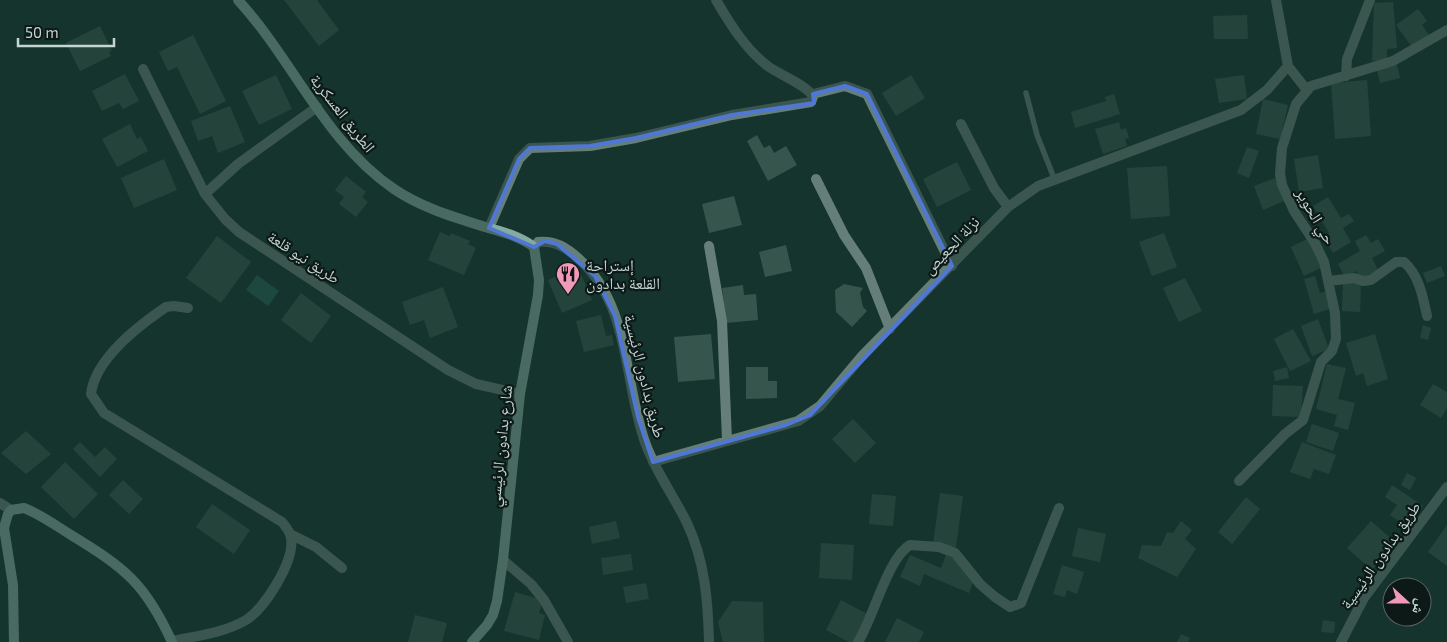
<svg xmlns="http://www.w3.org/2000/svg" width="1447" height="642" viewBox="0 0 1447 642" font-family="'Exo 2','Noto Naskh Arabic',sans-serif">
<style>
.water{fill:#256154}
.building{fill:#35554d}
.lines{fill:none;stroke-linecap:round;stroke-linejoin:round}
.service{stroke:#667e78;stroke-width:5.5}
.minor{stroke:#667e78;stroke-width:10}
.secondary{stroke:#85aba1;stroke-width:10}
.marked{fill:none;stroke:#4f77d6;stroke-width:4;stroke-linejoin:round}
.labels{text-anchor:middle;stroke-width:4.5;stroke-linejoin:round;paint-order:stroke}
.street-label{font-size:16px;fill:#c4d6d1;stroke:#0c1916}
.poi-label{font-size:16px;fill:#c4d6d1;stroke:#0c1916;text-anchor:start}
</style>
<rect width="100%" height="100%" fill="#15342e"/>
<path class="water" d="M257,275L279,291L268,306L246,290Z"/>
<path class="building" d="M284,0H317L339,30L319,46Z
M1393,2L1397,48L1387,49V60L1372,61L1374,3Z
M1418,9L1427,21L1422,25L1429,35L1412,47L1396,25Z
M1247,15L1248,39H1214L1213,16Z
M100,26L112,51L109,52L111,56L80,71L66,43Z
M193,35L226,101L200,114L177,67L168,71L159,52Z
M1397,65L1400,78L1380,83L1377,70Z
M125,74L139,101L123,109L119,103L102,111L92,91Z
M276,75L292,109L259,125L242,91Z
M911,75L925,98L896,116L882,93Z
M1244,75L1247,99L1219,103L1215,79Z
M1367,80L1371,136L1335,139L1331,83Z
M1114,94L1120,114L1075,128L1071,112L1106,101L1105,97Z
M1263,99L1288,105L1280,139L1256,134Z
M230,106L245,142L218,153L212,136L198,141L191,121Z
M1119,122L1121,130L1126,128L1129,138L1125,139L1127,146L1103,154L1095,129Z
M130,124L137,139L141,137L148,151L117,167L102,139Z
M757,135L764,148L770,145L774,153L786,146L797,165L768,181L747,141Z
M1247,147L1259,151L1249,178L1237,173Z
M1318,155L1323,188L1299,192L1294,159Z
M164,159L177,190L134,208L121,178Z
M957,162L971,190L937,207L923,179Z
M1167,166L1170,216L1131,219L1127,168Z
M346,176L366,192L362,197L368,202L356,217L339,204L344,197L335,190Z
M1275,178L1284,201L1263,210L1254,186Z
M734,196L742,225L709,233L702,204Z
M1328,197L1341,218L1349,214L1354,221L1343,228L1351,242L1333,253L1323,236L1329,233L1313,206Z
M440,232L450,236L451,233L470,241L468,244L476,248L464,275L428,260Z
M1164,233L1177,267L1152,276L1139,242Z
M1366,235L1371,243L1378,239L1385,251L1372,258L1378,270L1361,280L1356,271L1345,277L1338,264L1360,251L1355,241Z
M217,236L251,262L221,303L186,278Z
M1309,238L1322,267L1304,276L1291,247Z
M786,245L792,271L765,277L759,252Z
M1441,266L1445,276L1427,283L1423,273Z
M578,267L592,300L562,313L548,280Z
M1315,276L1320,293L1328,291L1333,308L1314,314L1304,279Z
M1185,278L1202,311L1179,322L1163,288Z
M1343,281L1361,282L1360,312L1342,311Z
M844,284L863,288L860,293L863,307L867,311L852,327L836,312L835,290Z
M743,285L744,295L756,294L758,320L726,323L722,288Z
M443,287L458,327L430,338L424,320L410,325L402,302Z
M301,293L331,316L311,343L281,320Z
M601,315L606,336L612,335L614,345L584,352L576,321Z
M1318,319L1329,349L1312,356L1301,326Z
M1423,325L1431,328L1428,340L1420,338Z
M1293,329L1311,361L1290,371L1274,339Z
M711,334L715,379L678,382L674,337Z
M1375,334L1388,379L1367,386L1363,373L1356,376L1346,343Z
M1327,364L1346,368L1338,399L1355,403L1348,430L1334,426L1337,415L1316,409Z
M746,367H768V381H777V398L746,399Z
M1287,367L1289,378L1275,381L1273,371Z
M1433,384L1447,392V408L1441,418L1420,405Z
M1273,385L1303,386L1301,417L1272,416Z
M853,419L876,443L855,463L832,439Z
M1312,424L1339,433L1333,451L1306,442Z
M26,431L51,454L26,474L1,453Z
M80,442L95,457L105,447L117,459L100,477L73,449Z
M1302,442L1336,455L1329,474L1314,469L1310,479L1290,472Z
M65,462L98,494L74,519L41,487Z
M1407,473L1416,478L1410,490L1401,485Z
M123,480L143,499L129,514L109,495Z
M1392,485L1423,506L1409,528L1390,515L1397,505L1385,497Z
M940,493L963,496L956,547L933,544Z
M872,494L896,496L893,526L869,524Z
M1246,497L1260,509L1232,544L1218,532Z
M212,504L250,530L234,554L196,527Z
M616,521L620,538L592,544L589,527Z
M1181,521L1192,530L1185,539L1196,549L1177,577L1138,558L1142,545L1161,546L1167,532L1173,533Z
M1371,521L1396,543L1372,570L1347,548Z
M1447,525V566L1428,552Z
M1078,528L1106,534L1100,562L1072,556Z
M821,543L854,545L852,580L819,578Z
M631,554L633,570L603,575L601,558Z
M910,555L941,568L946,555L962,562L974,580L969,593L924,574L920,586L900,577Z
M1062,565L1084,572L1077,594L1067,590L1065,597L1053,594Z
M646,583L649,599L626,603L623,587Z
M515,592L543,600L539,613L545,615L539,640L504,631Z
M841,600L869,615L855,642H849L826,630Z
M732,601L763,602L764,642H723L718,622Z
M415,615L447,623L442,642H408Z
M897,618L924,632L919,642H885Z
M1323,620L1335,622L1334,633L1321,632Z
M1181,634L1190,638L1188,642H1177Z"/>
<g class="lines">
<path class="service" d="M1026,93L1037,135L1054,178"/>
<path class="minor" d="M1276,0L1288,66L1306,89
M143,69L205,194L225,219L239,232L448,370L476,384L520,394
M1346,76L1347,59L1370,0
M813,94L845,86L867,94L952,266
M961,124L994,188L1008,207
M816,179L844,235L866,268L890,329
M205,194L238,164L317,107
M489,228L519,159L530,148L590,146L636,138L732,115L811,102L813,97C810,87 779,74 769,67C746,50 730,24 716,0
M709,246L722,321L727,440
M534,247L538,242C555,240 567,248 579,259C631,306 623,380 645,442C655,471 674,496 687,523C705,561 708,601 709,642
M1329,281L1354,278L1363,281L1371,280L1396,262H1404C1419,275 1423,297 1427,316
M653,462L798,421L820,406L862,356L1008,207L1038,186L1241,110L1267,90L1288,66
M1239,481L1285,434L1303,420L1321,362L1332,351L1336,339L1335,313L1324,262L1315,243L1294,211L1282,185L1280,174L1282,148L1296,104L1311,86L1393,61L1447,30
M0,503L11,510
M290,534L316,547L342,568
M503,560L531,584L544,600L568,642
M172,641C196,636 224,633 246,620C265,608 295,561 291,538C290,531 286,527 282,522L104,413L91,394C95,359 138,326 166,307L174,306L188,308
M858,642C873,619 888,557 910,545L939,547L955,553L980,584L995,597L1010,607L1021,603L1059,508
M1341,642L1364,598L1447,487"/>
<path class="secondary" d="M238,0C293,60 325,142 394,189C422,208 454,217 485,227C503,232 519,236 534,247L539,280L538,295L520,394L503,560L497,601L493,615L487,625L472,642
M14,642L13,585L4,528L8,514L11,510L24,508C40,514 55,525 71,535C125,568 145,583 172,642"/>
</g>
<path d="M0 0H1447V642H0ZM845,86L867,94L952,266L810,415L786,425L653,462L638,417L615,316L595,276L557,244L545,241L534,247L489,228L519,159L530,148L590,146L636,138L732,115L814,103L813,94Z" fill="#15342e" fill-opacity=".55" fill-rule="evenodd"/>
<path class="marked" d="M845,86L867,94L952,266L810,415L786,425L653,462L638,417L615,316L595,276L557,244L545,241L534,247L489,228L519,159L530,148L590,146L636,138L732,115L814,103L813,94Z"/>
<defs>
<g id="restaurant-pin" transform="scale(1.25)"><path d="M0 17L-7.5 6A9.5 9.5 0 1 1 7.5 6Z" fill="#ef9ab8" stroke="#0c1916"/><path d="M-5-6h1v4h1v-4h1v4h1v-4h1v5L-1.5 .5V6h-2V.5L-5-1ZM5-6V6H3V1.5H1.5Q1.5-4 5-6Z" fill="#111"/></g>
</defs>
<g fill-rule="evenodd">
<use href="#restaurant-pin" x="568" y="274"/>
</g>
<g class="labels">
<g class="street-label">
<text transform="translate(343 113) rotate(52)" y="6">الطريق العسكرية</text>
<text transform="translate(1316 216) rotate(60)" y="6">حي الحوير</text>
<text transform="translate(951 245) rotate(-46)" y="6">نزلة الجعيص</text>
<text transform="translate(304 257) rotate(33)" y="6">طريق نيو قلعة</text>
<text transform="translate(645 376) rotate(76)" y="6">طريق بدادون الرئيسية</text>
<text transform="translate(500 446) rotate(-84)" y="6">شارع بدادون الرئيسي</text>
<text transform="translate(1380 555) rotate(-55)" y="6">طريق بدادون الرئيسية</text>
</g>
<g class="poi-label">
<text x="586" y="271">إستراحة<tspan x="586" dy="18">القلعة بدادون</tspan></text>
</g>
</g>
<g transform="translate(1407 602) rotate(111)"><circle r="24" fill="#0c1916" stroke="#566561"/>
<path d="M0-4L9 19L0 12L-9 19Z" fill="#ef9ab8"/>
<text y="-8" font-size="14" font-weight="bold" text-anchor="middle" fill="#c4d6d1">ش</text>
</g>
<path d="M18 38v8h96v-8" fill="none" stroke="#c4d6d1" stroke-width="2.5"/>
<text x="25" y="38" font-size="15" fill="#c4d6d1" stroke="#0c1916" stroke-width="4" paint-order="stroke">50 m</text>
</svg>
